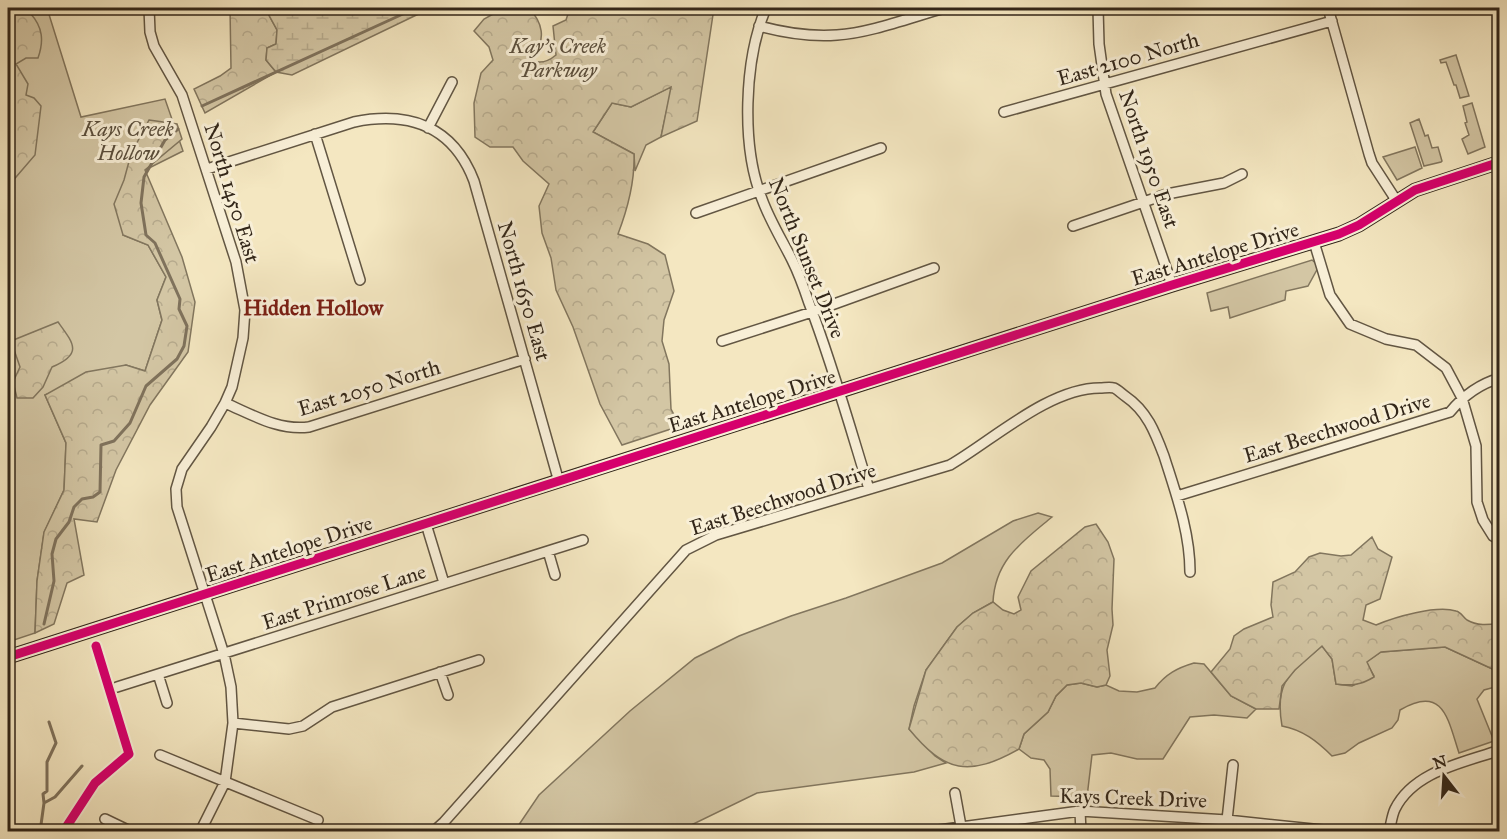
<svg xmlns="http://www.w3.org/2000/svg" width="1507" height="839" viewBox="0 0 1507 839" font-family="'IM FELL Great Primer',serif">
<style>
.green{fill:#d3c6a4;stroke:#82765e;stroke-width:1.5}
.forest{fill:url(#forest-crowns);stroke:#82765e;stroke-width:1.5}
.wetland{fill:url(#wetland-marsh);stroke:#82765e;stroke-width:1.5}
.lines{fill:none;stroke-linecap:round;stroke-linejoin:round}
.stream{stroke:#7f725c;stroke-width:3}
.street-casing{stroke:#625643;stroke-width:12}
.secondary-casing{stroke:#322619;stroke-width:15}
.street{stroke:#f8efd7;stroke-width:9}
.secondary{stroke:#f8efd7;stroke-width:12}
.cycleway-casing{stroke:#f8efd7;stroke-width:13}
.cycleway{stroke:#d6006c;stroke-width:9}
.labels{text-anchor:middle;stroke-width:6;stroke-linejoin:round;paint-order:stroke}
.park-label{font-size:21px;font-style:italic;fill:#5a4e3c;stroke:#f8efd7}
.street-label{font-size:21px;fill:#322619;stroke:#f8efd7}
.neighbourhood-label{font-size:22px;font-weight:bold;fill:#7a1f14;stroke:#f8efd7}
</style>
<defs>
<pattern id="forest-crowns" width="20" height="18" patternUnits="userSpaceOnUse" patternTransform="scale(1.5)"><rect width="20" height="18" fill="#d3c6a4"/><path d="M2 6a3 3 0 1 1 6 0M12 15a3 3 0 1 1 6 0" fill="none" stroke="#b6aa8d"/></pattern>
<pattern id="wetland-marsh" width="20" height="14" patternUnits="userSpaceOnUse" patternTransform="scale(1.5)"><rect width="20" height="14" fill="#d3c6a4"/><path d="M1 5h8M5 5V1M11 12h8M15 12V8" fill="none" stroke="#b6aa8d"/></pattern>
</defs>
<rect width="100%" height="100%" fill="#f4e7c1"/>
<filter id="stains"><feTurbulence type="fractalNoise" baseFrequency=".00333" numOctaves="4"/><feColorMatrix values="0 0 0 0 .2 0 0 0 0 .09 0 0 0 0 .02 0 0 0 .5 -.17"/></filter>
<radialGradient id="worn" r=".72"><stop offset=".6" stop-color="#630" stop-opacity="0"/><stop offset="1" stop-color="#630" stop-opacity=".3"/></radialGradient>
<path class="green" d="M8,8H47L81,117L165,99L183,151L145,170L123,235L148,245L166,277L157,300L162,320L145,371L126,365L45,395L66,443L64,490L44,533L37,581L35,633L8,642Z
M1456,55L1469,96L1460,98L1456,85H1454L1446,62L1441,63L1440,60Z
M672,86L661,137L646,145L635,171L634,154L593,132L612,103L631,107Z
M1472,103L1485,147L1468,154L1462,139L1469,135L1465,123L1467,122L1463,106Z
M1419,119L1425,136L1428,135L1432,148L1438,147L1442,161L1441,162L1424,166L1410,123Z
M1415,147L1422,168L1397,180L1383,157Z
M1312,260L1319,266L1308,286L1286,291L1285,300L1230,318L1228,307L1211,311L1207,293Z
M1038,513L1052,517C1022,542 995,560 993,602L973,613L957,627L926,670L914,706L909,729L935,756L946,763L914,772L757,793L679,831L514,832L539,795L630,711L695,658L739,636L791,616L846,598L942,563L1013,521Z
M1322,646L1332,659L1336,684L1352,686L1374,676L1366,662L1381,652L1445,647L1499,672V686L1484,690L1477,699L1494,741L1459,753C1448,720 1444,684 1400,710L1398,720L1392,728L1359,743L1345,753L1332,756C1317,741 1303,730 1282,726C1274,680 1291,673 1322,646Z
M1194,663L1204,664L1231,696L1256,709L1247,718L1214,715L1190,717L1163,759H1137L1111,753L1092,755L1087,797L1051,796L1050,769L1044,760L1031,758L1019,749L1024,734L1048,712L1056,696L1067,685L1081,683L1097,687L1106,685L1119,691L1137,692L1155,688C1166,674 1177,668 1194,663Z"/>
<path class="forest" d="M230,8H265L277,30L276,44L267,48L266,60L276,72L205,113L194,89L220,76L231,68Z
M504,8H529C542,22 547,39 533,55L534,61C542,64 550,60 556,55L553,26L566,20L570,8H714L697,121L661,137L671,87L631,107L612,103L593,132L634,154C635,182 628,208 618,234L648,244L665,255L674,291L664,320L662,341L669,364L671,409L680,426L622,445L600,404L573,327L556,290L551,258L542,233L539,206L549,184L523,161L513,147H490L475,137L474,103L481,73L493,60L489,47L474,31L484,19Z
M30,13C43,27 44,41 38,58H26L16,64L28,84L26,95L34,98L41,106L35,155L10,184L8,183V17L14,14Z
M149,120L177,124L182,139L145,170L182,257L195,302L188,352L150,405L116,470L97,522L74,519L84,575L67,583L54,624L35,633L37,581L44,532L64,490L66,443L45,395L86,372L126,365L145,371L162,320L157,300L166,277L148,245L123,235L114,204L124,180L131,154Z
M58,322C74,344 83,354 52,367L43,387L33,398H17L13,382L20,367L11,341Z
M1096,524L1108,542L1114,559L1112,609L1113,625L1107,650L1110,676L1106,685L1097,687L1081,683L1067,685L1056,696L1048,712L1024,734L1019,749C969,777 945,773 909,729L926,670L957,627L973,613L993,602L1003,610L1014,614L1021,610L1018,597L1031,571L1085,527Z
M1372,537L1378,549L1392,557L1380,599L1366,605L1363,620L1376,625C1395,617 1436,605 1456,611C1461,612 1463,617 1467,620C1477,626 1488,625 1499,623V672L1445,647L1381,652L1367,662L1374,677C1361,685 1351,686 1336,684L1332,659L1322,646L1295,670L1282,686L1279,709H1256L1231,696L1211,672L1230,649L1234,636L1244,629L1273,617L1271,605L1273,582L1295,572L1309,557L1320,553L1341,556L1351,555Z"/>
<path class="wetland" d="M265,8H431L292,75L276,72L266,60L267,48L276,44L277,30Z"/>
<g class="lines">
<path class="stream" d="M202,106L416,8
M44,624L54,581L52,554L56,539L69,522L74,507L82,499L93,497L100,492L101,445L114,441L130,423L146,386L177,359L184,346L187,326L179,309L180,299L155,243L146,235L141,203L144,177L165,140L178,129
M44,803L55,797L82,766
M40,832L44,803L43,794L47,791V762L56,743L49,722"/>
<g class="street-casing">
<path id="street" d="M149,8L150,32L154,46L182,95L236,262L245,310L243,338L232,387L225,403L211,427L182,469L176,489L177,507L224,654L231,687L233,723L225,782L200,832
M766,8C744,60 741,146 762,199C770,221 782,240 792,260C799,274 804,288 809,303C832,363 850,427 869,489
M1098,8L1099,44L1106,94L1172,285
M1328,8L1369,154L1372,163L1396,200
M759,26C785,33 811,37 837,35C870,33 912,17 945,8
M1004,112L1332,21
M428,128L452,82
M315,134L360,280
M207,169L354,122C409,111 453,126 474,181L559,482
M696,213L881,148
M1073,226L1167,194L1224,183L1242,174
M1314,242L1330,295L1350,324L1386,339L1416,345L1446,368L1462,398L1476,446L1477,502L1483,520L1493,536L1500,540
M722,341L812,312L934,268
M225,403C253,415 279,431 309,427L525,359
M1177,496L1450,412C1464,395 1479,384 1500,378
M426,524L444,583
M548,551L555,575
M440,672L448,695
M158,674L167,703
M117,687L583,540
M233,723L289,729L303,726L332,707L479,660
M160,755L318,820
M955,793L961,826
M1080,811L1081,832
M105,819L132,832
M1227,820L1233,765
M433,832L444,822L686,550L716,535L950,465C993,440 1049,388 1100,388C1104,388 1110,387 1114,388C1117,389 1122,394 1125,396C1147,411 1155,432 1164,456C1176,494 1190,532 1190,572
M924,832L1080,811L1227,820L1342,832
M1389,832C1391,824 1392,815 1395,809C1414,771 1463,763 1500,750"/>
</g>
<g class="secondary-casing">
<path id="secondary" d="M8,657L1172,285L1339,234L1359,225L1415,190L1500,162"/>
</g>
<use href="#street" class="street"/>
<use href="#secondary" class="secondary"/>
<g class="cycleway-casing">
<path id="cycleway" d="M8,657L1172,285L1339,234L1359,225L1415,190L1500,162
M63,832L95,783L129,754L96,646"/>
</g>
<use href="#cycleway" class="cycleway"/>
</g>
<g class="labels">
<g class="park-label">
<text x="558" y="53">Kay's Creek<tspan x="558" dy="24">Parkway</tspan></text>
<text x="128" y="136">Kays Creek<tspan x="128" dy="24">Hollow</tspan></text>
</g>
<g class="street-label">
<text transform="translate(1128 59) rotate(-16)" y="7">East 2100 North</text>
<text transform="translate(1149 159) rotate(71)" y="7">North 1950 East</text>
<text transform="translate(232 193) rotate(73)" y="7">North 1450 East</text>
<text transform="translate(1215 254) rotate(-17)" y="7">East Antelope Drive</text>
<text transform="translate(807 258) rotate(68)" y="7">North Sunset Drive</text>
<text transform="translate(524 291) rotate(74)" y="7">North 1650 East</text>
<text transform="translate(369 388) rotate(-17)" y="7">East 2050 North</text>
<text transform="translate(752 401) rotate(-17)" y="7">East Antelope Drive</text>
<text transform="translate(1337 428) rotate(-17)" y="7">East Beechwood Drive</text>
<text transform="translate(783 499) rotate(-18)" y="7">East Beechwood Drive</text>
<text transform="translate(289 549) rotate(-18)" y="7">East Antelope Drive</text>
<text transform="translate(344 597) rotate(-18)" y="7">East Primrose Lane</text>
<text transform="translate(1133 798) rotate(2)" y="7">Kays Creek Drive</text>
</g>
<g class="neighbourhood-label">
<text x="313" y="315">Hidden Hollow</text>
</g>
</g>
<rect width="1507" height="839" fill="none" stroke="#f4e7c1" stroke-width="30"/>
<rect x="9" y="9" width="1489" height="821" fill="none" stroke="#322619" stroke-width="3"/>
<rect x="15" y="15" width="1477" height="809" fill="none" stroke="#322619" stroke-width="1.5"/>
<g transform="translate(1444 776) rotate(343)" stroke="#f8efd7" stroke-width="4.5" paint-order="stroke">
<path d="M0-4.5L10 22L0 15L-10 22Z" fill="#322619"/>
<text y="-9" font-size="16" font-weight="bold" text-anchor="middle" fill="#322619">N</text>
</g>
<rect width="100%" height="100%" filter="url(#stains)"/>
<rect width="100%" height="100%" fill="url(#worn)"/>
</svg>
